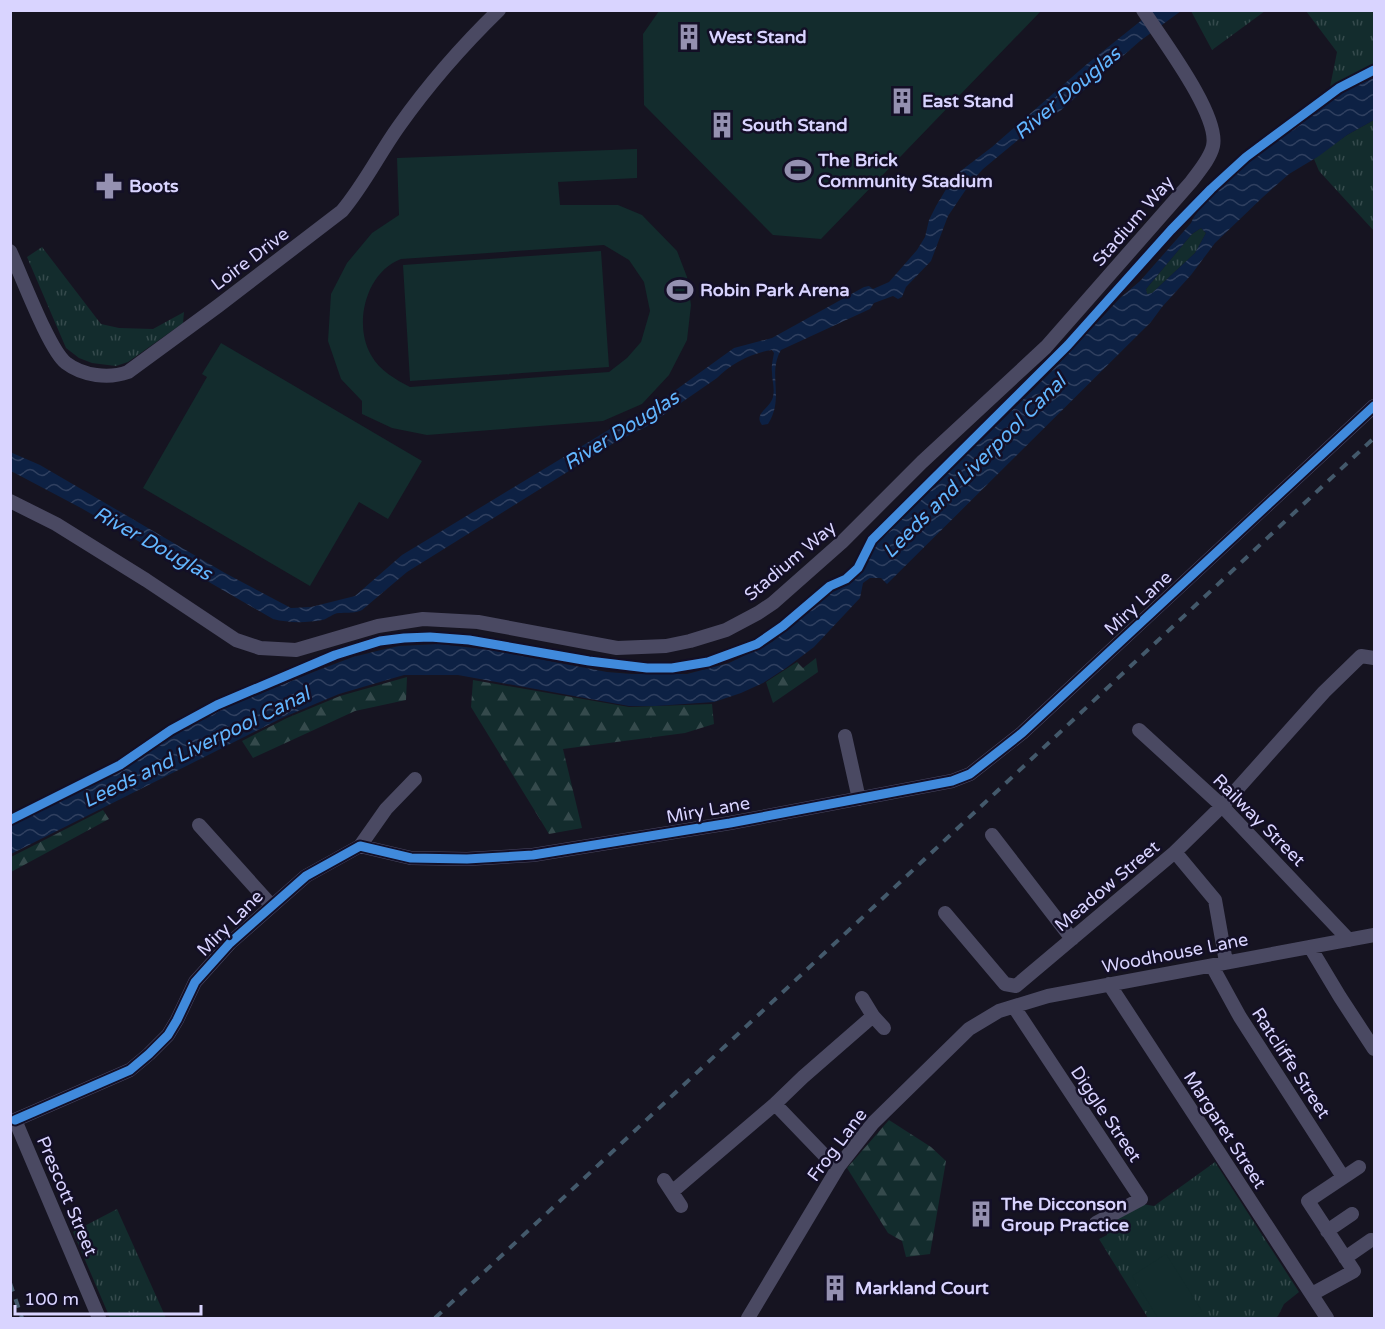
<svg xmlns="http://www.w3.org/2000/svg" width="1385" height="1329" viewBox="0 0 1385 1329" font-family="'Varela Round',sans-serif">
<style>
.grass{fill:url(#grass-tufts)}
.forest{fill:url(#forest-firs)}
.garden{fill:#132c2d;fill-rule:evenodd}
.water{fill:url(#water-waves);fill-rule:evenodd}
.lines{fill:none;stroke-linecap:round;stroke-linejoin:round}
.minor{stroke:#4a4962;stroke-width:14}
.rail{stroke:#43596b;stroke-width:4;stroke-dasharray:9 8;stroke-linecap:butt}
.cycleway-casing{stroke:#130f26;stroke-width:13}
.cycleway{stroke:#408adc;stroke-width:9}
.labels{text-anchor:middle;stroke-width:5;stroke-linejoin:round;paint-order:stroke}
.poi-label{font-size:18px;font-weight:bold;fill:#d9d4ff;stroke:#130f26;text-anchor:start}
.street-label{font-size:18px;fill:#d9d4ff;stroke:#130f26}
.water-label{font-size:20px;font-style:italic;fill:#62b6ff;stroke:#130f26}
</style>
<defs>
<pattern id="grass-tufts" width="24" height="20" patternUnits="userSpaceOnUse" patternTransform="scale(1.5)"><rect width="24" height="20" fill="#132c2d"/><path d="M3 7l-1-3M5 7V3M7 7l1-3M15 17l-1-3M17 17v-4M19 17l1-3" fill="none" stroke="#354a4c"/></pattern>
<pattern id="forest-firs" width="22" height="20" patternUnits="userSpaceOnUse" patternTransform="scale(1.5)"><rect width="22" height="20" fill="#132c2d"/><path d="M5 1l3.5 6h-7zM16 11l3.5 6h-7z" fill="#354a4c"/></pattern>
<pattern id="water-waves" width="16" height="10" patternUnits="userSpaceOnUse" patternTransform="scale(1.5)"><rect width="16" height="10" fill="#0d2144"/><path d="M0 5q4-4 8 0t8 0" fill="none" stroke="#304060"/></pattern>
</defs>
<rect width="100%" height="100%" fill="#161421"/>
<path class="grass" d="M1191,11H1265L1212,50Z
M1306,11H1374V68L1336,88L1330,87L1337,52Z
M1374,120V231L1319,171L1314,159L1347,135Z
M1201,228L1206,233L1195,253L1152,293L1147,294L1146,289L1192,234Z
M42,247L101,324L119,328L153,329L184,312L183,323L128,362L116,366L92,363L79,358L66,348L27,257Z
M1215,1162L1299,1292L1284,1304L1278,1316L1275,1318H1148L1099,1239L1107,1235V1223L1142,1204L1154,1206Z
M117,1209L166,1318H110L73,1232Z"/>
<path class="forest" d="M816,658L818,672L773,703L766,682L797,662L803,668Z
M407,677L406,700L355,711L253,758L242,741L287,718L340,696Z
M473,680L629,707L712,704L714,724L685,733L563,749L582,828L549,834L471,707Z
M103,810L109,819L11,872V857Z
M889,1120L931,1147L946,1161L930,1254L906,1257L902,1241L888,1233L847,1168Z"/>
<path class="garden" d="M659,11V10L1041,11L821,239L773,235L644,105L643,34Z
M637,149V178L558,182L560,205H618L642,215L677,251L687,277L691,305L687,340L669,375L642,404L603,421L427,435L392,428L362,414V401L341,379L328,341L331,294L347,263L372,233L399,215L397,158ZM604,245L629,260L644,282L650,311L641,342L627,358L609,372L410,387C395,379 380,371 371,355C353,324 366,272 401,259Z
M601,251L609,367L410,381L403,265Z
M221,343L422,461L388,519L359,502L310,586L143,488L207,377L202,374Z
M1166,1254L1202,1311L1190,1318H1158L1132,1276Z"/>
<path class="water" d="M1153,11H1181L1140,41L1060,111L1030,130L983,169L971,182L948,216L931,261L906,287L902,297L898,299L893,296L874,303L870,309L781,350C767,374 785,398 768,424L762,425C753,413 770,409 773,397C775,388 772,381 772,372C771,366 773,359 774,353L772,350C751,353 731,364 717,378L646,427L617,441L407,572L362,610C353,614 349,612 339,613C333,613 328,619 322,620C306,623 288,623 273,619L81,508L11,471L10,452L40,465L225,573L291,608L311,607L355,596L402,555L615,426L641,415L734,348L772,338L864,287L869,286L873,289L889,282L917,250L925,237L929,220L936,206L954,176L992,147L1087,64Z
M1374,78V120L1347,135L1319,156L1289,174L1263,197L1215,243L1191,275L1162,307L1151,322L887,584L881,578H870L863,583L860,598L814,647L786,668L763,683L741,693L714,702L655,706H629L458,675H404L339,694L284,717L11,854V824L88,787L124,767L196,722L220,710L316,671L353,657L381,650L399,646L439,644L491,650L607,672L632,674H687L729,663L772,642L834,590L852,582L865,568L875,545L1052,371L1120,298L1140,281L1191,223C1206,189 1306,116 1341,93C1351,87 1363,83 1374,78ZM1201,228L1206,233L1195,253L1152,293L1147,294L1146,289L1192,234Z"/>
<g class="lines">
<path class="minor" d="M10,251C21,274 49,350 66,363C83,376 109,379 128,372L218,306L342,211C364,185 379,154 399,126C428,85 462,46 499,10
M10,501L56,524L146,580L236,640L260,648L296,650L378,626L423,619L478,622L617,648L666,646L690,641L726,630L758,613L773,603L842,542L922,462L1046,347L1191,182C1199,171 1210,159 1213,146C1220,115 1161,38 1143,10
M1139,730L1222,806L1349,940
M845,736L859,799
M199,825L271,905
M992,835L1072,939
M360,846L386,809L415,779
M1175,852L1215,900L1226,962
M945,913L1005,984L1016,986L1175,852L1222,806L1324,692L1361,656L1374,658
M1310,947L1340,997L1374,1049
M1212,966L1240,1017L1343,1177
M1109,984L1327,1318
M862,998L873,1016L884,1028
M1014,1007L1141,1199L1096,1223
M775,1104L826,1157L839,1166
M15,1120L130,1070L149,1054L168,1035L177,1020L195,982L230,943L306,876L360,846L411,858L467,859L533,855L730,823L952,781L970,774L1022,733L1374,406
M15,1120L99,1318
M664,1180L681,1206
M673,1191L775,1104L803,1077L873,1016
M1327,1231L1352,1214
M1345,1258L1371,1240
M1312,1294L1354,1271L1308,1201L1359,1167
M748,1318L839,1166L873,1123L969,1029L999,1011L1048,996L1374,935"/>
<path class="rail" d="M10,1283L22,1318
M435,1318L1374,438"/>
<g class="cycleway-casing">
<path id="cycleway" d="M10,820L120,765L171,730L217,705L335,655L380,641L404,638L430,637L469,640L589,661L647,668H672L708,662L757,644L783,626L830,586L846,579L858,568L872,540L1068,345L1171,230L1211,189L1246,157L1339,88L1374,70
M15,1120L130,1070L149,1054L168,1035L177,1020L195,982L230,943L306,876L360,846L411,858L467,859L533,855L730,823L952,781L970,774L1022,733L1374,406"/>
</g>
<use href="#cycleway" class="cycleway"/>
</g>
<defs>
<g id="building-bare" transform="scale(2.07)"><path d="M-4-6H4V6H1V3H-1V6H-4ZM-2.5-4.3h1.7v1.8h-1.7ZM.8-4.3h1.7v1.8H.8ZM-2.5-1h1.7V.8h-1.7ZM.8-1h1.7V.8H.8Z" fill="#9591b1" stroke="#130f26" stroke-width="2.5" paint-order="stroke"/></g>
<g id="stadium-bare" transform="scale(2.07)"><path d="M0-5a6.5 5 0 1 0 0 10a6.5 5 0 1 0 0-10ZM-3.5-1.8h7v3.6h-7Z" fill="#9591b1" stroke="#130f26" stroke-width="2.5" paint-order="stroke"/></g>
<g id="pharmacy-bare" transform="scale(2.07)"><path d="M-2-6h4v4h4v4h-4v4h-4v-4h-4v-4h4Z" fill="#9591b1" stroke="#130f26" stroke-width="2.5" paint-order="stroke"/></g>
</defs>
<g fill-rule="evenodd">
<use href="#building-bare" x="689" y="37"/>
<use href="#building-bare" x="902" y="101"/>
<use href="#building-bare" x="722" y="125"/>
<use href="#stadium-bare" x="798" y="170"/>
<use href="#pharmacy-bare" x="109" y="186"/>
<use href="#stadium-bare" x="680" y="290"/>
<use href="#building-bare" x="981" y="1214"/>
<use href="#building-bare" x="835" y="1288"/>
</g>
<g class="labels">
<g class="poi-label">
<text x="709" y="43">West Stand</text>
<text x="922" y="107">East Stand</text>
<text x="742" y="131">South Stand</text>
<text x="818" y="166">The Brick<tspan x="818" dy="21">Community Stadium</tspan></text>
<text x="129" y="192">Boots</text>
<text x="700" y="296">Robin Park Arena</text>
<text x="1001" y="1210">The Dicconson<tspan x="1001" dy="21">Group Practice</tspan></text>
<text x="855" y="1294">Markland Court</text>
</g>
<g class="street-label">
<text transform="translate(1133 221) rotate(-49)" y="6">Stadium Way</text>
<text transform="translate(250 259) rotate(-37)" y="6">Loire Drive</text>
<text transform="translate(790 561) rotate(-40)" y="6">Stadium Way</text>
<text transform="translate(1138 603) rotate(-43)" y="6">Miry Lane</text>
<text transform="translate(708 810) rotate(-10)" y="6">Miry Lane</text>
<text transform="translate(1259 820) rotate(45)" y="6">Railway Street</text>
<text transform="translate(1107 886) rotate(-40)" y="6">Meadow Street</text>
<text transform="translate(230 923) rotate(-45)" y="6">Miry Lane</text>
<text transform="translate(1175 953) rotate(-11)" y="6">Woodhouse Lane</text>
<text transform="translate(1291 1063) rotate(57)" y="6">Ratcliffe Street</text>
<text transform="translate(1106 1114) rotate(56)" y="6">Diggle Street</text>
<text transform="translate(1225 1130) rotate(57)" y="6">Margaret Street</text>
<text transform="translate(837 1145) rotate(-53)" y="6">Frog Lane</text>
<text transform="translate(67 1196) rotate(67)" y="6">Prescott Street</text>
</g>
<g class="water-label">
<text transform="translate(1067 93) rotate(-40)" y="7">River Douglas</text>
<text transform="translate(621 430) rotate(-32)" y="7">River Douglas</text>
<text transform="translate(974 466) rotate(-45)" y="7">Leeds and Liverpool Canal</text>
<text transform="translate(153 543) rotate(29)" y="7">River Douglas</text>
<text transform="translate(196 747) rotate(-26)" y="7">Leeds and Liverpool Canal</text>
</g>
</g>
<rect width="1385" height="1329" fill="none" stroke="#d9d4ff" stroke-width="24"/>
<path d="M15 1305v9h186v-9" fill="none" stroke="#d9d4ff" stroke-width="3"/>
<text x="24" y="1305" font-size="18" fill="#d9d4ff" stroke="#130f26" stroke-width="4.5" paint-order="stroke">100 m</text>
</svg>
